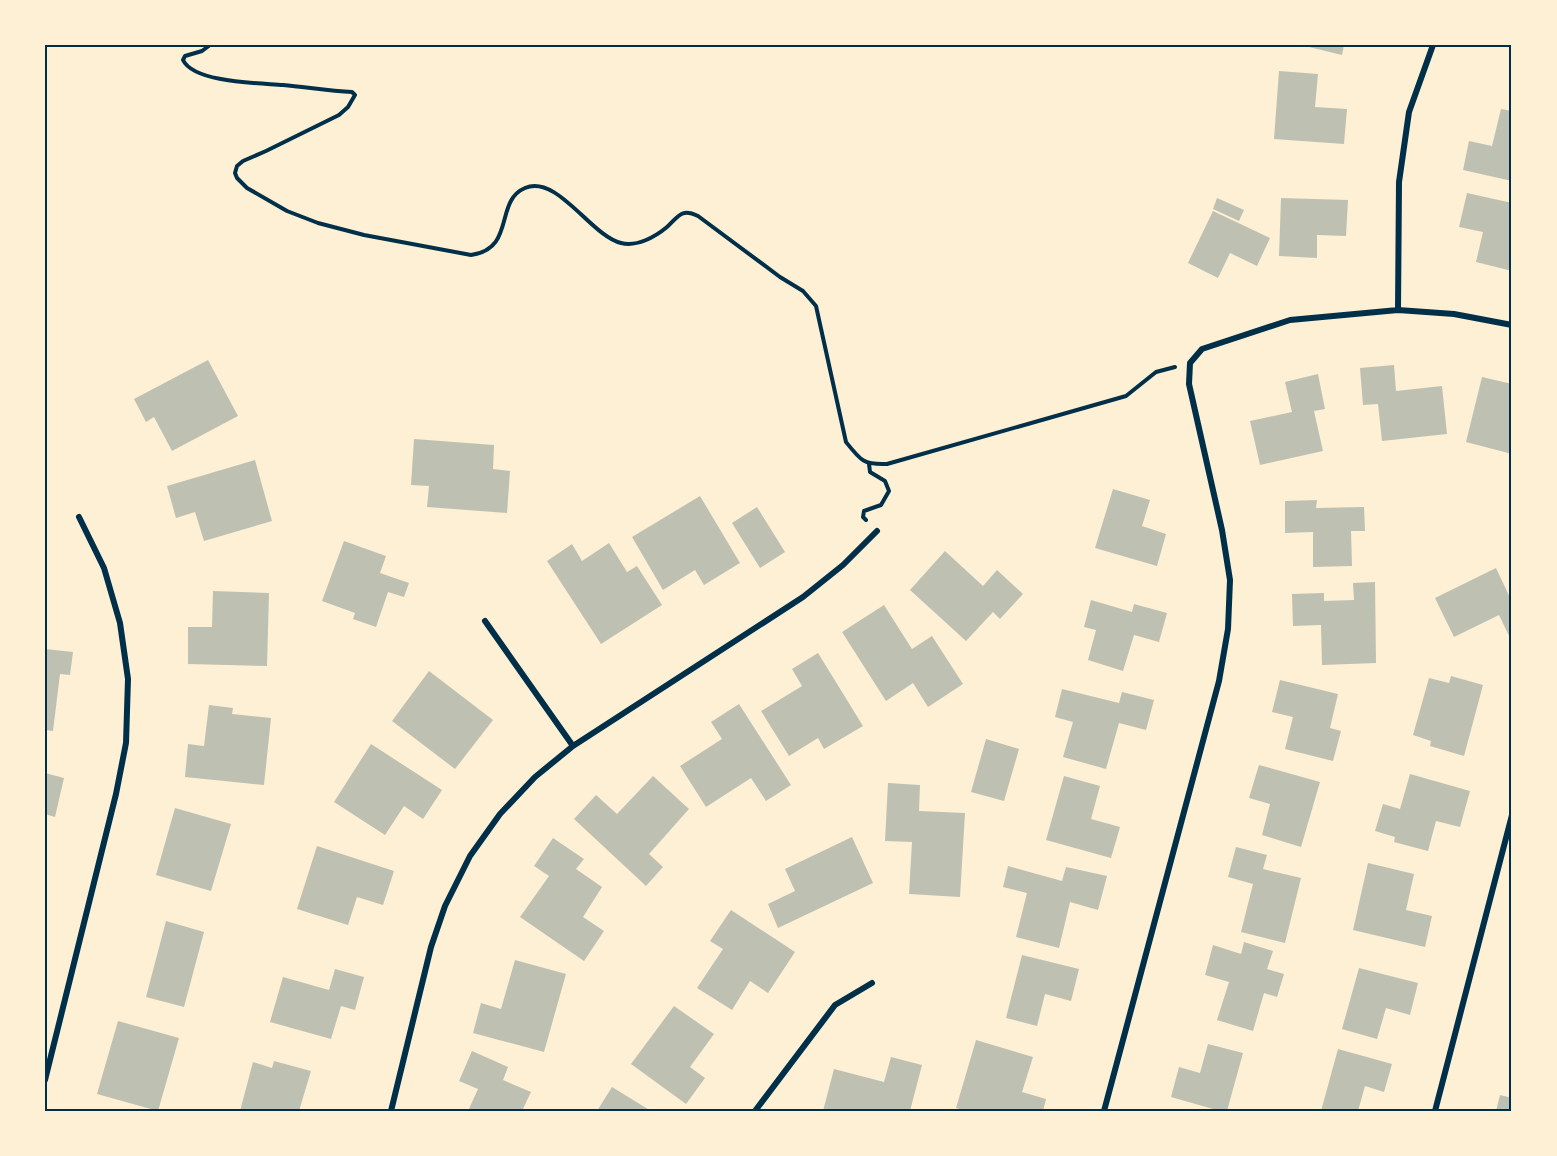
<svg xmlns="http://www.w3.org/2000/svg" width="1557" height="1156" viewBox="0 0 1557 1156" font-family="'PT Serif',serif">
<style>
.building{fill:#bec0b2}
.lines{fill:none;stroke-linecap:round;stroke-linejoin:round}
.path{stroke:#003049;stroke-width:4}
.minor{stroke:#003049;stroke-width:6}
.neatline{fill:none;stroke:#003049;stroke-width:2}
</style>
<rect width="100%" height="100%" fill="#fdf0d5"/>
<path class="building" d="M1310,45H1344L1342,55L1309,47Z
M1279,71L1318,74L1315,107L1347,109L1344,144L1274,139Z
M1501,109L1512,111V181L1463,170L1469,141L1492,146Z
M1467,193L1512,203V271L1476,262L1483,232L1459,227Z
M1217,198L1244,210L1239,221L1213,209Z
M1281,198L1348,200L1346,236L1317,235V258L1279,256Z
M1213,211L1270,238L1257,266L1230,253L1218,278L1188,263Z
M208,360L238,416L172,451L154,417L146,422L134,399Z
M1394,365L1396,391L1442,386L1447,434L1382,441L1378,404L1363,405L1360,368Z
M1318,374L1325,409L1314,411L1323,451L1260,465L1250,421L1292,412L1285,382Z
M1482,377L1512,384L1509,396L1512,397V454L1466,442Z
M414,439L494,445L493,469L510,471L507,513L427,507L429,486L411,485Z
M255,460L272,521L204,541L195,512L176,518L167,486Z
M1113,489L1150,500L1142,526L1166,534L1157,566L1095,548Z
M700,496L740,563L704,585L695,570L663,590L632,537Z
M1317,500L1316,508L1364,507L1365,531H1351L1352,566L1313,567V532L1285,533V501Z
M757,507L785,552L760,568L732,523Z
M344,541L386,556L380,573L409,583L404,597L388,592L376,627L353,619L355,613L322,601Z
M609,543L627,572L637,566L662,605L601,644L547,561L572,544L582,561Z
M945,551L983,586L997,570L1023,594L1000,619L993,612L966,641L910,590Z
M1496,568L1512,602V642L1499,615L1454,637L1435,598Z
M1375,582L1376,663L1322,665L1321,625L1293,626L1292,594L1324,593V601L1354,600L1353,583Z
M213,591L269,593L267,666L188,664V627H212Z
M1091,600L1132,612L1134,604L1167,613L1159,642L1134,635L1123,671L1088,660L1096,630L1084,627Z
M884,605L912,649L932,636L963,684L928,707L913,683L886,701L842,632Z
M45,649L73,652L70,675L60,674L53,731L45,730Z
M818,653L863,726L824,749L818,738L789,756L761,711L802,686L792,669Z
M429,671L493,720L455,769L392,721Z
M1451,676L1483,685L1464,756L1430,746L1431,741L1413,735L1429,678L1449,683Z
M1280,680L1338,694L1330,728L1341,731L1333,761L1285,749L1293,717L1272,712Z
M1062,689L1119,703L1122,692L1154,700L1146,730L1119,723L1106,769L1063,757L1073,722L1055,717Z
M739,704L791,785L766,801L751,778L706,807L680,766L722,739L711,722Z
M209,705L233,708L232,714L271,718L264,785L185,777L188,744L204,746Z
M986,739L1019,749L1004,801L971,792Z
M371,744L442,790L423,819L404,806L385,835L334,802Z
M1259,765L1320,782L1301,847L1262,835L1270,804L1249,798Z
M45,773L64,778L55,817L45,814Z
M1410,774L1470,791L1460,827L1436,821L1428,851L1394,842L1395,837L1375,831L1383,804L1400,809Z
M653,776L689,809L649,854L663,867L646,886L574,819L596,795L617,814Z
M1064,776L1100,786L1091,819L1120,827L1111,858L1046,840Z
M888,783L920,785L919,811L965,813L960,897L909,894L912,842L885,841Z
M175,808L231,824L211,891L156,875Z
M852,837L873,883L778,928L768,904L795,891L785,869Z
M553,838L584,859L576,869L602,887L583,917L604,931L584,961L520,917L549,876L534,866Z
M317,846L394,871L383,905L357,897L348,925L297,909Z
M1236,847L1267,855L1263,869L1301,878L1285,943L1241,932L1253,884L1228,877Z
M1368,863L1414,874L1406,910L1432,916L1425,947L1353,930Z
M1008,866L1062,881L1066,867L1107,876L1098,910L1070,902L1059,948L1016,937L1027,893L1003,887Z
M731,910L795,952L768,993L750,981L732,1010L697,988L723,949L710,941Z
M166,921L204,932L184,1007L146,997Z
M1244,942L1273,951L1267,969L1284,974L1277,997L1264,993L1253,1031L1217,1020L1229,982L1205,975L1213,945L1241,954Z
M1022,955L1079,969L1071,1001L1045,994L1037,1026L1006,1018Z
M515,960L566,974L544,1052L473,1033L481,1003L501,1009Z
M1359,968L1418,983L1410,1015L1386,1008L1377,1039L1342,1029Z
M335,969L364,977L355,1010L341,1006L331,1039L270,1022L283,977L329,990Z
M674,1006L714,1034L690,1067L705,1078L686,1104L631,1064Z
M118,1021L179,1038L158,1111L97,1094Z
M976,1040L1033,1057L1022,1092L1046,1099L1043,1111H967L956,1108Z
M1208,1044L1243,1053L1227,1111H1220L1171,1097L1179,1067L1200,1073Z
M1338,1049L1392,1064L1384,1092L1365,1086L1358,1111H1321Z
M472,1051L508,1067L503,1080L531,1092L522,1111H468L478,1089L459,1081Z
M891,1057L922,1065L910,1111H823L834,1069L884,1082Z
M274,1061L311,1071L299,1111H240L253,1062L272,1068Z
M612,1087L651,1111H597Z
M1500,1095L1512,1098V1111H1496Z"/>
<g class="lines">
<path class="path" d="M210,45L202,51L185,56L183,60C194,83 260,83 283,85C306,87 329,91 352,92L355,95L348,107L339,115L266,151L243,161L237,166L235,173L237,178L247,188L287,211L318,223L364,235L471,255C516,249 494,201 525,188C557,174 591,236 621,243C637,247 655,237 667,227C679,216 681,208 698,216L780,277L803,291L816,306L846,442C861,461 864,465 887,464L1126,396L1156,372L1175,367
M866,520L863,517L864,511L881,505L889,491L885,481L870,472L869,464"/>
<path class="minor" d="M1398,310L1399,182L1409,112L1433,45
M485,621L573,746
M45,1080L116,794L126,743L128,679L120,623L104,568L79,517
M391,1111L431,947L445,906L470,856L500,814L535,777L573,746L803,597L843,565L877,531
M755,1111L835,1005L872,983
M1104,1111L1219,681L1228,629L1230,580L1222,530L1189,384L1190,363L1202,349L1290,320L1398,310L1454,314L1512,325
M1435,1111L1512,815"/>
</g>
<rect width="1557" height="1156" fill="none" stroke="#fdf0d5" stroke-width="93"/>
<rect x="46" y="46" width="1464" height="1064" class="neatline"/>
</svg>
